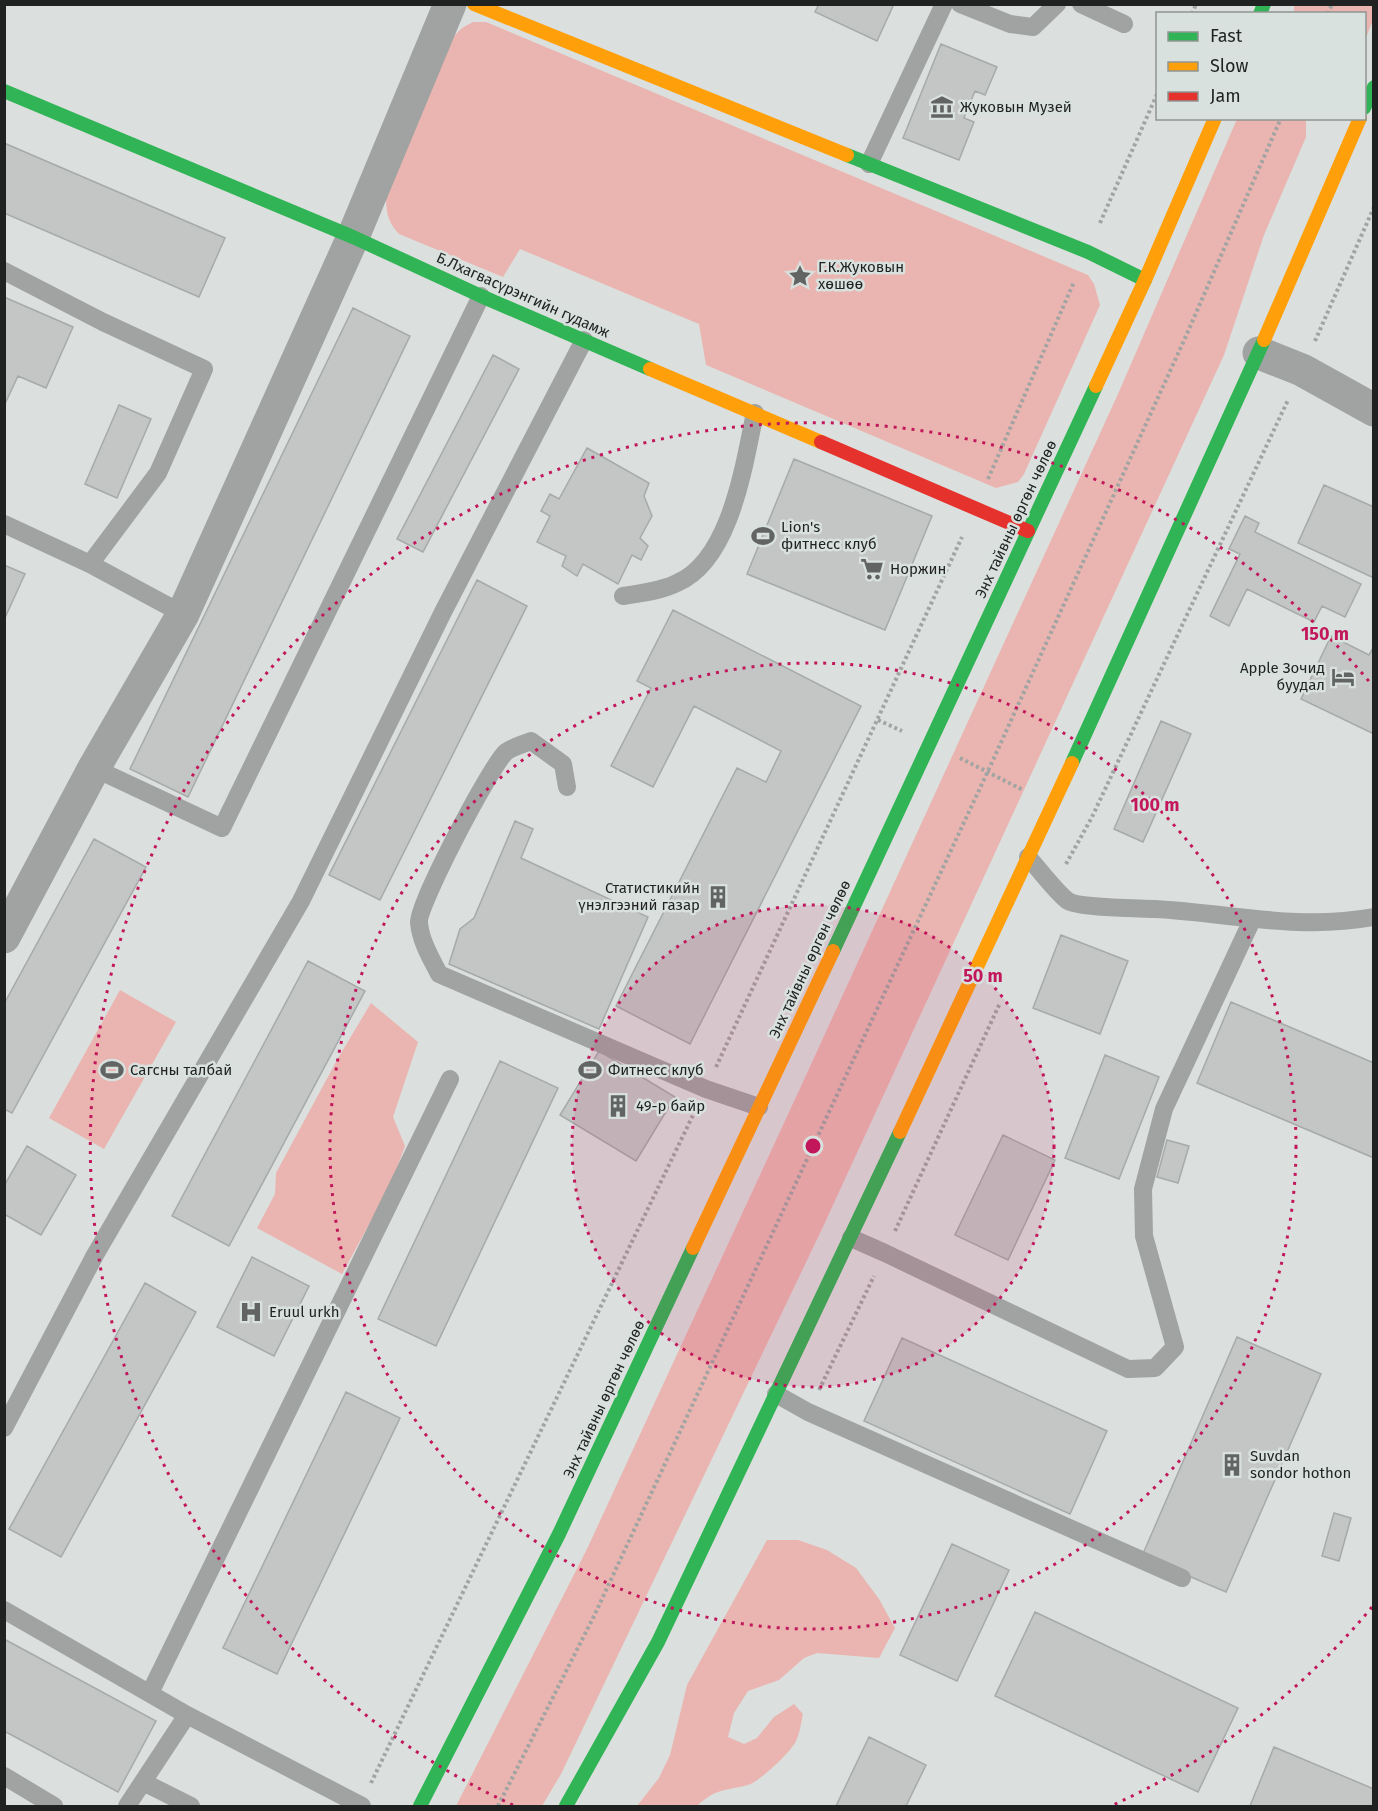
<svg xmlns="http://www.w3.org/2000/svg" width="1378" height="1811" viewBox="0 0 1378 1811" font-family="'Fira Sans',sans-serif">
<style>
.green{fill:#eab5b0}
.building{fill:#c3c6c5;stroke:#a6aaa8;stroke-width:1.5}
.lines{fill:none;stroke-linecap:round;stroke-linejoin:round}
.path{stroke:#a1a4a2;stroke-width:4;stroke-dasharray:3 3;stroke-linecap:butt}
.lane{stroke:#a1a3a2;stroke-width:18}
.street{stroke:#a1a3a2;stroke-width:33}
.fast{stroke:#30b455;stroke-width:14}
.slow{stroke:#ff9f0a;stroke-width:14}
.jam{stroke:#e5322d;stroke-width:14}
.ring{fill:none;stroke:#c2185b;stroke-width:3;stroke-dasharray:3 6}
.labels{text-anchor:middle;stroke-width:5;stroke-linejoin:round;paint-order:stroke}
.poi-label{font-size:15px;fill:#1f2221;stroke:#d9e1de;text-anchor:start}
.street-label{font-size:15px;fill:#1f2221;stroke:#d9e1de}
.centre{fill:#c2185b;stroke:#d9e1de;stroke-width:3}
.ring-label{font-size:18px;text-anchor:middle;font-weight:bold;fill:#c2185b;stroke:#d9e1de;stroke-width:5;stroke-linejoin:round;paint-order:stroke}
</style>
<rect width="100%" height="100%" fill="#dbdfdd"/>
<path class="green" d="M1294,5H1373V20L1365,40L1364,14L1294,13Z
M473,22H486L1088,275L1094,284L1100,305L1024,474L1018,482L996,488L706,365L699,324L520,249L503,277L399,234C387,221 386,211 386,193L451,39L462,28Z
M1237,119H1306V137L1264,235L1224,355L822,1229L561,1774L542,1806H456L587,1549L802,1084L1118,394Z
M120,990L176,1022L104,1149L49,1118Z
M371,1003L418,1042L393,1117L405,1146L391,1184L342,1274L257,1228L275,1194L276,1173L337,1060Z
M767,1540H798L827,1550L856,1568L879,1599L895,1628L879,1658L817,1653L804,1658L779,1680L748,1691L734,1713L728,1737L744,1744L757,1738L774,1717L794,1704L803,1714C801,1722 800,1733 796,1741C790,1753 760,1781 748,1785C725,1791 716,1788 697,1806H637L659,1778L670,1755L687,1685Z"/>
<path class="building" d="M819,4H894L877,41L815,12Z
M941,44L997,67L985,95L975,91L964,118L974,122L959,160L903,138Z
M4,143L225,238L199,297L4,213Z
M4,297L73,327L46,388L18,376L4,406Z
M353,308L410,336L188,797L130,769Z
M493,355L519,369L423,552L397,539Z
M119,405L151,419L117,498L85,484Z
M587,448L649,483L644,496L652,516L640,538L648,546L641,560L632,555L618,584L583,564L577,576L562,566L566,556L537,542L550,516L541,511L550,494L559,499Z
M794,459L932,516L885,630L747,574Z
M1324,485L1374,507V578L1298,543Z
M1245,516L1259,523L1255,532L1361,584L1345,617L1322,606L1314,622L1247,589L1229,626L1210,616L1240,554L1229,549Z
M4,565L25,574L4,620Z
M477,580L527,606L380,900L329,875Z
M673,610L861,706L690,1044L616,1006L737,768L766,782L781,751L694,706L653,787L611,766L651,688L637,681Z
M1331,636L1369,655L1374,646V734L1301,699Z
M1161,721L1191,734L1143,842L1114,829Z
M515,821L533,829L521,858L648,917L599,1029L449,964L460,929L474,918Z
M94,839L146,867L12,1113L4,1109V1004Z
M1061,935L1128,961L1100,1034L1033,1008Z
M308,961L365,991L229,1246L172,1216Z
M1231,1002L1374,1063V1158L1197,1083Z
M599,1051L675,1097L636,1161L560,1115Z
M1105,1055L1159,1077L1119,1179L1065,1158Z
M500,1061L558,1088L436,1346L378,1319Z
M1003,1135L1055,1160L1008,1260L955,1235Z
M1167,1140L1189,1146L1178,1183L1157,1177Z
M27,1146L76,1175L41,1235L4,1214V1186Z
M252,1257L309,1286L274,1356L217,1327Z
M145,1283L196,1312L61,1557L9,1529Z
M1237,1337L1321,1374L1226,1592L1142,1556Z
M902,1338L1107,1431L1070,1514L864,1421Z
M346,1392L400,1418L277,1674L223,1648Z
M1334,1513L1351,1518L1339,1561L1322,1556Z
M952,1544L1009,1570L957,1681L900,1655Z
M1035,1612L1238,1708L1198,1792L995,1696Z
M4,1639L156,1721L118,1792L4,1731Z
M869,1737L926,1765L906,1806H836Z
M1274,1747L1374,1789V1806H1250Z"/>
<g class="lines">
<path class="path" d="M1192,14L1196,4
M1328,14L1332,4
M1100,223L1158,92
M1315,341L1374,207
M988,479L1074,282
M878,720L902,731
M960,758L1023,790
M1066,864L1092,817L1288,400
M716,1067L962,537
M895,1231L1000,1003
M819,1390L874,1276
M371,1783L695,1111
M498,1806L594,1616L988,771L1186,336L1281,118"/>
<path class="lane" d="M960,4L1010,24L1033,27L1057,4
M1081,4L1124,24
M869,164L944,4
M4,271L103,322L204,369L158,473L90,564L183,614
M4,524L90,564
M623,596C641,593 661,591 677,583C731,560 744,464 755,413
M94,768L222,828L481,296
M567,787L563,764L531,741C524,744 512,747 506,752C491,765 417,906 419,923C421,942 431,958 439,974L706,1089L759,1107
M1028,857C1039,869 1056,892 1068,901C1079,908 1139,908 1155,909C1231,913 1296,931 1374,917
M851,1238L885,1253L1128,1369L1155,1368L1175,1347L1144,1236L1143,1189L1164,1109L1252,920
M776,1394L808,1412L1182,1578
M4,1428L95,1255L301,901L443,612L584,340
M4,1610L187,1715L362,1806
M150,1693L450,1079
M4,1776L54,1806
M143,1782L191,1806
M127,1806L187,1715"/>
<path class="street" d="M1259,353L1302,370L1374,410
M4,937L94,768L183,614L353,237L450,4"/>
<path class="fast" d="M1260,14L1264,4
M4,91L353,237L481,296L650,369
M1364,108L1374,87
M847,155L1088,252L1145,280
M1072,763L1264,340
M833,951L1096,386
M420,1806L559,1534L693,1248
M566,1806L658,1642L900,1132"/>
<path class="slow" d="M474,4L847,155
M1264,340L1360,118
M650,369L821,442
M1096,386L1145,280L1215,118
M900,1132L1072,763
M693,1248L833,951"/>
<path class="jam" d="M821,442L1028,531"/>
</g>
<circle cx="813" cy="1146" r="241" fill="#c2185b" fill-opacity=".12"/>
<g class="ring">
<circle cx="813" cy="1146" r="241"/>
<circle cx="813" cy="1146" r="483"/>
<path d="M1372 1607A724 724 0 0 1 1113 1805M513 1805A724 724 0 1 1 1372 685"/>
</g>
<defs>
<g id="museum-bare" transform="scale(1.8)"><path d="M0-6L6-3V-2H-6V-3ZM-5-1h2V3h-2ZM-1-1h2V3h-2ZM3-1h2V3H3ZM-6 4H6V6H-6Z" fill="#616463" stroke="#d9e1de" stroke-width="2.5" paint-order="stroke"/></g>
<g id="sight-bare" transform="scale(1.8)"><path d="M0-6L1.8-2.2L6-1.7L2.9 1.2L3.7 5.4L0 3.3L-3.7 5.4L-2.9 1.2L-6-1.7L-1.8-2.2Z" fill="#616463" stroke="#d9e1de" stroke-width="2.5" paint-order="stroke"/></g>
<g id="stadium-bare" transform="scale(1.8)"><path d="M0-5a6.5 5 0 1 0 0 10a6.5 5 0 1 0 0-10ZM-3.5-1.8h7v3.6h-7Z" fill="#616463" stroke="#d9e1de" stroke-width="2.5" paint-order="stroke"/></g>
<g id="supermarket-bare" transform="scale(1.8)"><path d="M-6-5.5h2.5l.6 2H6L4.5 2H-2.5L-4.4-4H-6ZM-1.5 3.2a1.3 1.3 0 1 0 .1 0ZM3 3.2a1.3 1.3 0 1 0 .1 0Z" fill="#616463" stroke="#d9e1de" stroke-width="2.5" paint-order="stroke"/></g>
<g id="hotel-bare" transform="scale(1.8)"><path d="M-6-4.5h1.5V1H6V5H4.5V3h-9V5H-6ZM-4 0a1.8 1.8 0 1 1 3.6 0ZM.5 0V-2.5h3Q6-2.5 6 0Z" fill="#616463" stroke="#d9e1de" stroke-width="2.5" paint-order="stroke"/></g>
<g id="building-bare" transform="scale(1.8)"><path d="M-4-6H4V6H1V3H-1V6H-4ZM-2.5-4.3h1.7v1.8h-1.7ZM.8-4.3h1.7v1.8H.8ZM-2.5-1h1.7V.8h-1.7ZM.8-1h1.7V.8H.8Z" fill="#616463" stroke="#d9e1de" stroke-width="2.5" paint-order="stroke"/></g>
<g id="hospital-bare" transform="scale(1.8)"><path d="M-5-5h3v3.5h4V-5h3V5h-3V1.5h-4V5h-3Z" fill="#616463" stroke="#d9e1de" stroke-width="2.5" paint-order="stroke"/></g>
</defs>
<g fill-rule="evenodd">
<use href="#museum-bare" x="942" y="107"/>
<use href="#sight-bare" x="800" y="276"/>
<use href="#stadium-bare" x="763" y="536"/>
<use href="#supermarket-bare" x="872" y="569"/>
<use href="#hotel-bare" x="1343" y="677"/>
<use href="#building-bare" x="718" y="897"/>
<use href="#stadium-bare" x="112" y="1070"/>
<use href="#stadium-bare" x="590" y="1070"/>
<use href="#building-bare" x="618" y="1106"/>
<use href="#hospital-bare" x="251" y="1312"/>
<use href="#building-bare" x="1232" y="1465"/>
</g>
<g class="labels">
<g class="poi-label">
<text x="960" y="112">Жуковын Музей</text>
<text x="818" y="272">Г.К.Жуковын<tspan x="818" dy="17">хөшөө</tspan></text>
<text x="781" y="532">Lion's<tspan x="781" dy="17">фитнесс клуб</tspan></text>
<text x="890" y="574">Норжин</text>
<text x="1325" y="673" text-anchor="end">Apple Зочид<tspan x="1325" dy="17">буудал</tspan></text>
<text x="700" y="893" text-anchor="end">Статистикийн<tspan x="700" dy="17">үнэлгээний газар</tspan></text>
<text x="130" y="1075">Сагсны талбай</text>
<text x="608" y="1075">Фитнесс клуб</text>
<text x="636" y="1111">49-р байр</text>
<text x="269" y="1317">Eruul urkh</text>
<text x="1250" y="1461">Suvdan<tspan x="1250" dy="17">sondor hothon</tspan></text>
</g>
<g class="street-label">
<text transform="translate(523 295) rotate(24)" y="5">Б.Лхагвасүрэнгийн гудамж</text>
<text transform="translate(1016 519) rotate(-65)" y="5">Энх тайвны өргөн чөлөө</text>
<text transform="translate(810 959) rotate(-65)" y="5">Энх тайвны өргөн чөлөө</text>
<text transform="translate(604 1399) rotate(-65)" y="5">Энх тайвны өргөн чөлөө</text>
</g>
</g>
<circle cx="813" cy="1146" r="9" class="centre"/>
<g class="ring-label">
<text x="1325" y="640">150 m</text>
<text x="1155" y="811">100 m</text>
<text x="983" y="982">50 m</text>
</g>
<rect width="1378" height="1811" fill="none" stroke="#1f2221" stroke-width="12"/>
<rect x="1156" y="12" width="210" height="108" fill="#d9e1de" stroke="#8f9592" stroke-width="1.5"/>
<rect x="1168" y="32" width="30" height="9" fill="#30b455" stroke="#8f9592" stroke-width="1.5"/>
<text x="1210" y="42" font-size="18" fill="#1f2221">Fast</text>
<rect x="1168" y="62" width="30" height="9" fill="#ff9f0a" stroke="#8f9592" stroke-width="1.5"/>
<text x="1210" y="72" font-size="18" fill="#1f2221">Slow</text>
<rect x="1168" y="92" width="30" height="9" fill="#e5322d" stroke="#8f9592" stroke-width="1.5"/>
<text x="1210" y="102" font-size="18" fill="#1f2221">Jam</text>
</svg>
